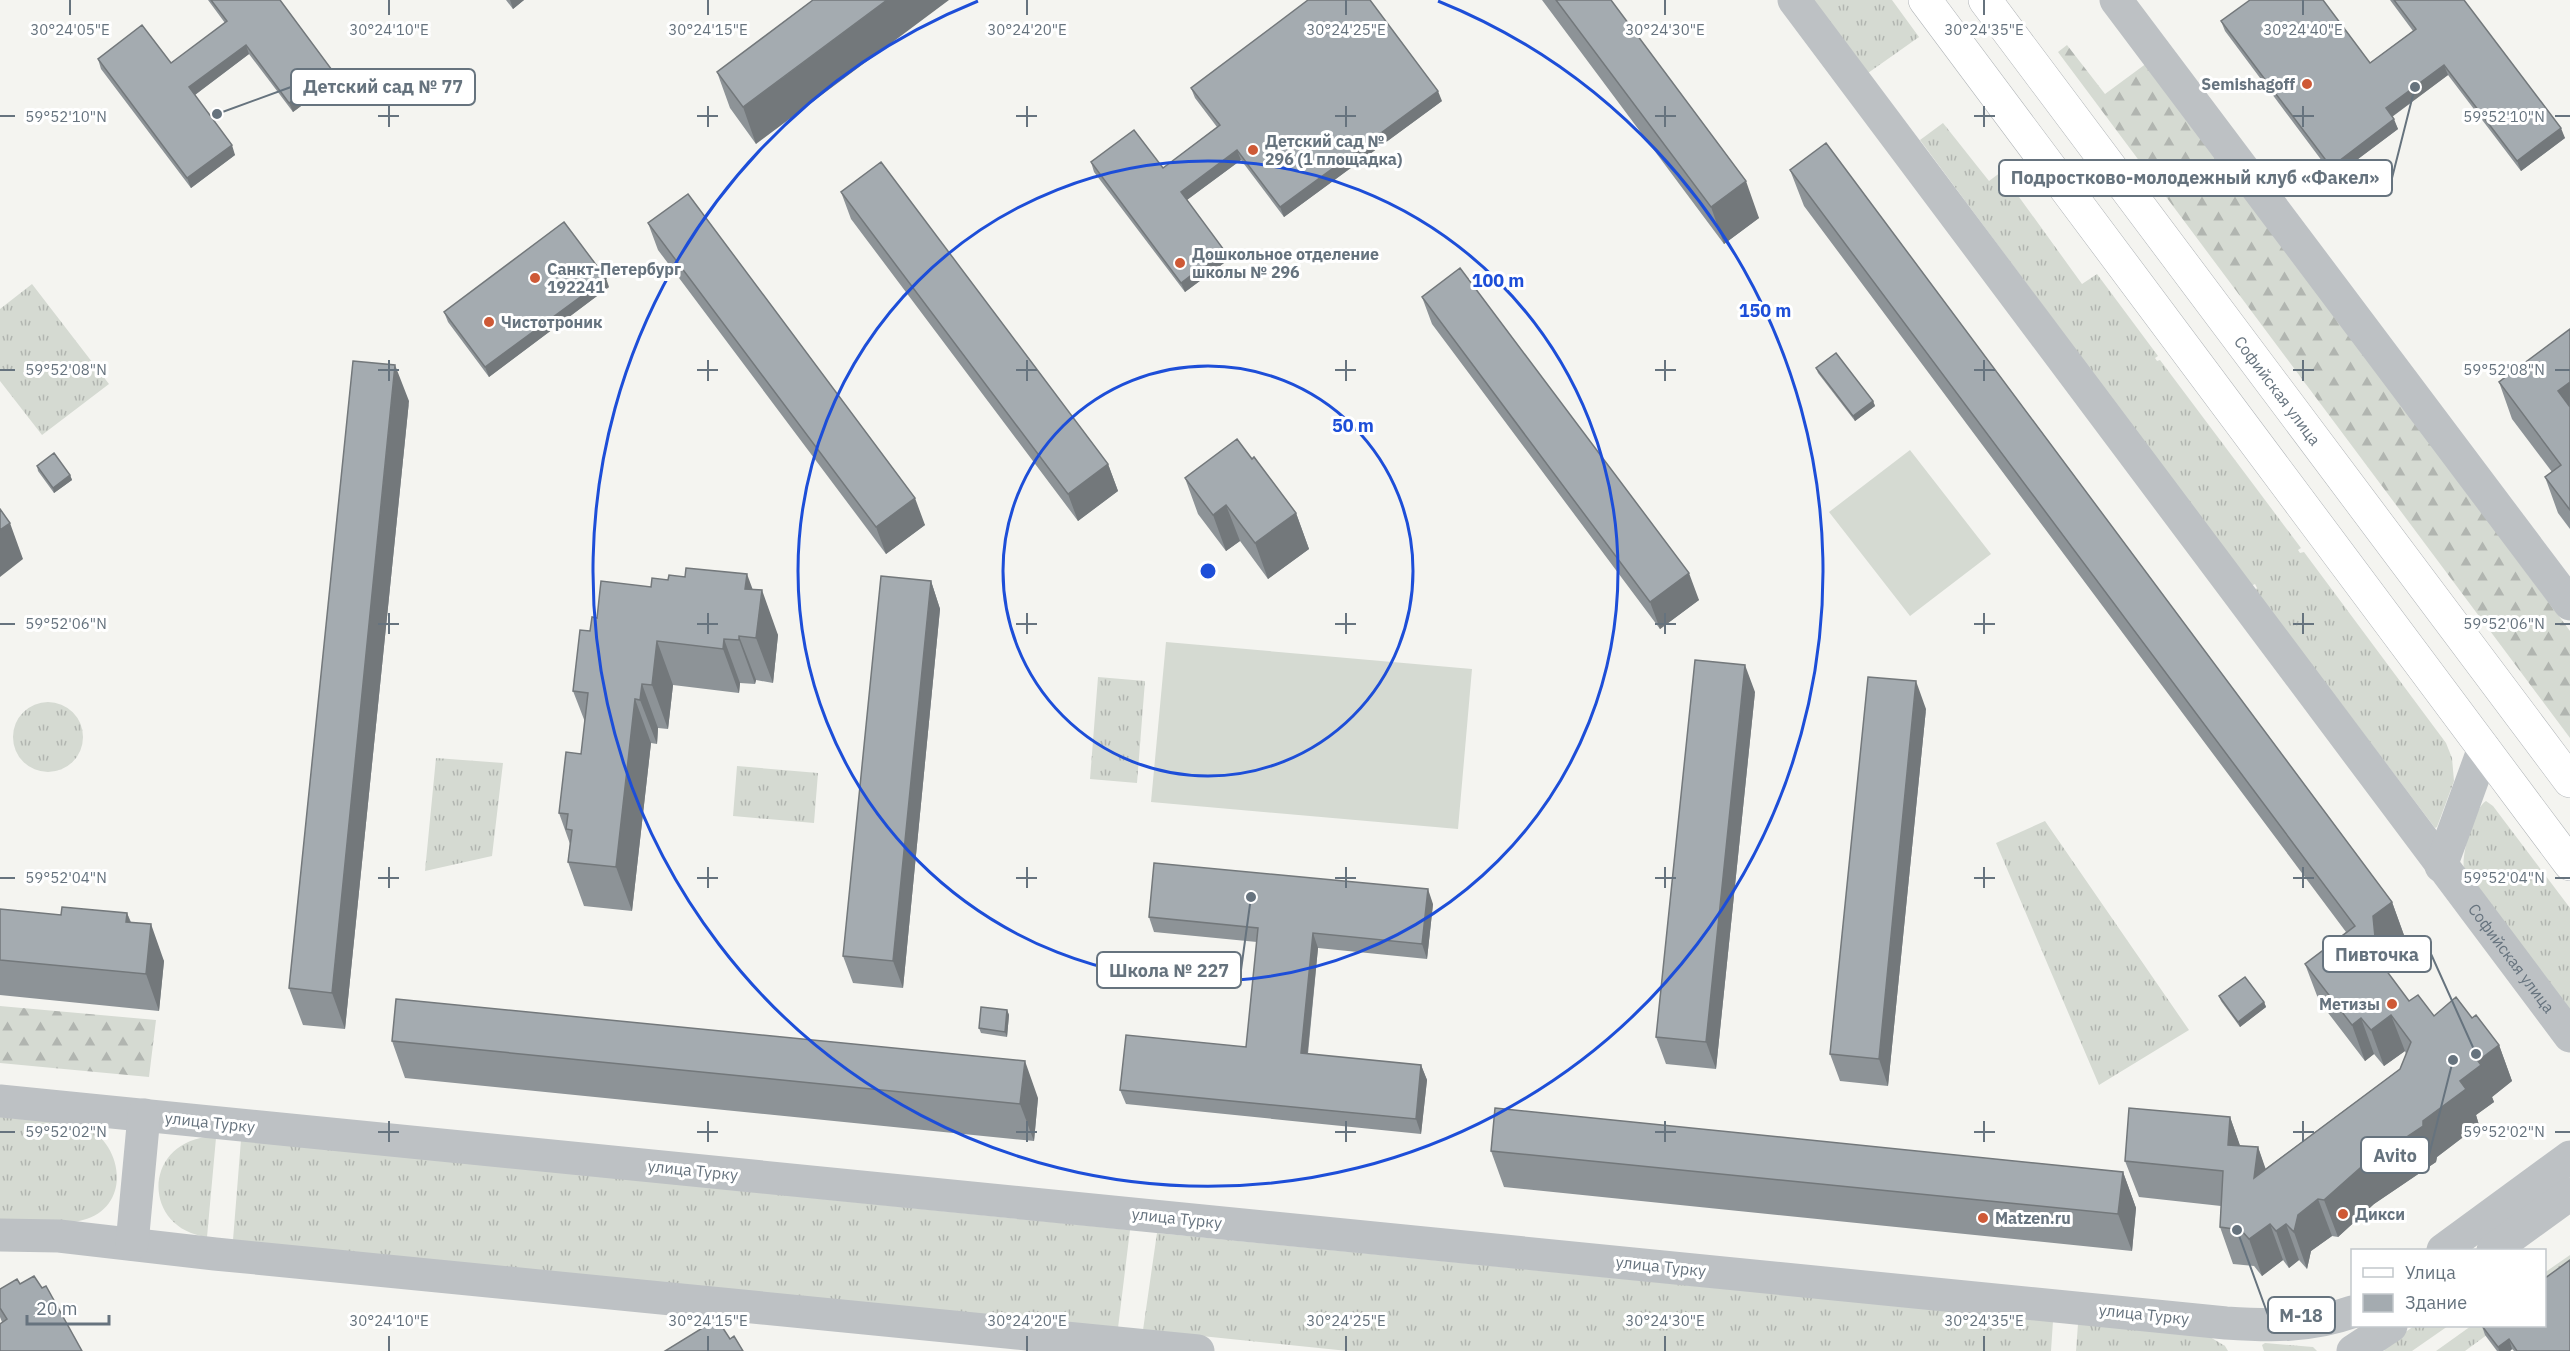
<svg xmlns="http://www.w3.org/2000/svg" width="2570" height="1351" viewBox="0 0 2570 1351" font-family="'IBM Plex Sans',sans-serif">
<style>
.grass{fill:url(#grass-tufts)}
.forest{fill:url(#forest-firs)}
.pitch{fill:#d5dad2}
.lines{fill:none;stroke-linecap:round;stroke-linejoin:round}
.major-casing{stroke:#b1b5b8;stroke-width:34}
.minor{stroke:#bdc1c4;stroke-width:33}
.major{stroke:#fff;stroke-width:33}
.wall{fill:#8d9397}
.shaded-wall{fill:#73787b}
.building{fill:#a4abb0;stroke:#73787b;stroke-width:1.5}
.ticks{fill:none;stroke:#66737e;stroke-width:2}
.ring{fill:none;stroke:#1d4ed8;stroke-width:3}
.poi-dot{fill:#ce5936;stroke:#fff;stroke-width:2}
.labels{text-anchor:middle;stroke-width:6;stroke-linejoin:round;paint-order:stroke}
.poi-label{font-size:16px;font-weight:bold;fill:#66737e;stroke:#fff;text-anchor:start}
.street-label{font-size:16px;fill:#66737e;stroke:#fff}
.ticks-label{font-size:15px;text-anchor:middle;fill:#66737e;stroke:#fff;stroke-width:6;stroke-linejoin:round;paint-order:stroke}
.centre{fill:#1d4ed8;stroke:#fff;stroke-width:3}
.ring-label{font-size:18px;text-anchor:middle;font-weight:bold;fill:#1d4ed8;stroke:#fff;stroke-width:6;stroke-linejoin:round;paint-order:stroke}
.leader{fill:none;stroke:#66737e;stroke-width:2}
.callout-dot{fill:#66737e;stroke:#fff;stroke-width:2}
.callout{fill:#fff;stroke:#66737e;stroke-width:2}
.callout-label{font-size:18px;text-anchor:middle;font-weight:bold;fill:#66737e}
</style>
<defs>
<pattern id="grass-tufts" width="24" height="20" patternUnits="userSpaceOnUse" patternTransform="scale(1.5)"><rect width="24" height="20" fill="#d5dad2"/><path d="M3 7l-1-3M5 7V3M7 7l1-3M15 17l-1-3M17 17v-4M19 17l1-3" fill="none" stroke="#b1b5b0"/></pattern>
<pattern id="forest-firs" width="22" height="20" patternUnits="userSpaceOnUse" patternTransform="scale(1.5)"><rect width="22" height="20" fill="#d5dad2"/><path d="M5 1l3.5 6h-7zM16 11l3.5 6h-7z" fill="#b1b5b0"/></pattern>
</defs>
<rect width="100%" height="100%" fill="#f4f4f0"/>
<path class="grass" d="M1813,0H1892L1919,37L1868,73Z
M1943,123L1989,181L2001,172L2082,284L2097,274L2158,356L2155,358L2157,361L2160,360L2301,548L2298,550L2300,553L2304,552L2446,743L2452,758L2454,781L2437,827L2435,828L2255,590L2257,588L2255,584L2251,586L1920,140Z
M32,284L109,384L42,435L0,381V309Z
M1098,677L1145,681L1137,783L1090,779Z
M13 737a35 35 0 1 1 70 0a35 35 0 1 1-70 0Z
M436,758L503,763L492,856L425,871Z
M737,766L818,773L814,823L733,816Z
M2486,801L2493,806L2570,908V1013L2464,869C2461,855 2474,808 2486,801Z
M2045,821L2189,1030L2099,1085L1996,843Z
M0,1117L84,1125C125,1146 131,1207 83,1220C63,1226 22,1221 0,1221Z
M206,1137L216,1138L207,1237C143,1229 142,1146 206,1137Z
M241,1140L1130,1230L1118,1328L233,1240Z
M1157,1233L2053,1321L2051,1351H1348L1143,1330Z
M2570,1255V1273L2545,1292L2544,1273Z
M2078,1324L2210,1337L2225,1346L2228,1351H2076Z
M2414,1326H2448L2412,1351H2384L2387,1345Z
M2471,1326H2499L2465,1351H2436Z
M2265,1343L2313,1347L2317,1351H2264L2262,1345Z"/>
<path class="forest" d="M2067,45L2105,94L2147,63L2570,631V738L2058,52Z
M0,1006L156,1020L149,1077L0,1063Z"/>
<path class="pitch" d="M1910,450L1991,554L1910,616L1829,512Z
M1166,642L1472,669L1458,829L1151,802Z"/>
<g class="lines">
<g class="major-casing">
<g id="major">
<path d="M1925,0L2570,864"/>
<path id="s2" d="M1985,0L2570,781"/>
</g>
</g>
<g class="minor">
<path id="s1" d="M1794,0L2570,1036"/>
<path d="M2116,0L2570,604"/>
<path d="M2441,866L2484,748"/>
<path d="M0,1101L2226,1323C2270,1326 2310,1327 2352,1312"/>
<path d="M0,1235L59,1236L215,1254L1198,1351"/>
<path d="M132,1244L144,1115"/>
<path d="M2443,1250L2570,1157"/>
<path d="M2493,1250L2570,1194"/>
<path d="M2353,1351L2391,1326"/>
</g>
<use href="#major" class="major"/>
</g>
<path class="wall" d="M208,0H280L332,70L336,80L293,112L249,54L195,95L235,155L191,188L101,69L98,59L171,63L225,23Z
M506,0H524L513,9Z
M813,0L756,144L730,108L717,72Z
M1542,0H1611L1759,218L1724,244Z
M2390,0H2464L2565,138L2521,171L2448,75L2392,117L2398,129L2334,177L2225,31L2221,21L2370,63L2413,31Z
M1191,88L1442,101L1284,217L1241,160L1187,200L1228,260L1185,292L1094,172L1091,162L1163,168L1217,127L1195,98Z
M1790,170L2392,902L2405,938L2387,952L2388,973L2409,1001L2434,1016L2472,1018L2499,1045L2512,1081L2492,1097L2494,1102L2476,1115L2479,1125L2437,1157L2436,1162L2374,1204L2338,1237L2332,1236L2311,1251L2307,1269L2299,1260L2289,1268L2283,1260L2262,1276L2254,1266L2233,1264L2220,1227L2221,1206L2139,1197L2125,1161L2230,1117L2240,1146L2258,1147L2265,1169L2400,1069L2406,1054L2405,1051L2384,1066L2374,1054L2365,1061L2319,1001L2305,964L2346,932L1804,206Z
M841,192L1108,464L1118,491L1078,521L851,219Z
M648,223L925,525L886,554L658,250Z
M609,287L489,377L448,322L444,312Z
M1422,297L1699,600L1660,629L1432,324Z
M2570,329V529L2558,513L2545,477L2552,472L2512,419L2499,382Z
M1816,368L1873,401L1875,406L1855,421L1818,373Z
M409,401L345,1029L303,1025L289,988Z
M1252,459L1296,513L1309,549L1268,579L1240,541L1226,551L1198,514L1185,478Z
M37,466L70,475L72,480L54,493L38,471Z
M931,581L940,609L903,988L853,983L843,956Z
M651,587L752,589L778,635L773,683L756,680L755,684L740,683L739,693L673,685L668,729L658,728L657,744L651,743L632,911L584,906L568,862L570,844L559,813L581,754L585,722L573,691L590,631L597,618Z
M1755,692L1716,1069L1666,1064L1656,1037Z
M1926,709L1888,1086L1840,1081L1830,1054Z
M1433,904L1427,959L1318,948L1308,1054L1421,1065L1427,1080L1421,1134L1126,1104L1120,1090L1246,1047L1257,942L1154,932L1149,917Z
M0,909L61,915L127,913L131,922L164,961L159,1011L0,995Z
M2219,996L2264,1002L2266,1007L2240,1027L2221,1001Z
M1007,1010L1009,1015L1007,1037L981,1033L979,1028Z
M392,1041L1038,1098L1034,1141L405,1078Z
M1491,1151L2123,1172L2136,1208L2132,1251L1504,1187Z
M20,1284L42,1288L82,1351L2,1322L0,1317V1289Z
M2482,1326L2570,1351H2514L2512,1349L2510,1351H2497L2485,1335Z"/>
<path class="shaded-wall" d="M510,0H524L513,9Z
M887,0H949L756,144L743,107Z
M246,45L249,54L192,97L189,87Z
M2444,65L2448,75L2390,118L2386,108Z
M332,70L336,80L293,112L289,103Z
M1438,91L1442,101L1284,217L1280,207Z
M2394,119L2398,129L2334,177L2331,167Z
M2561,128L2565,138L2521,171L2517,161Z
M232,145L235,155L191,188L187,178Z
M1237,150L1241,160L1184,202L1181,192Z
M1746,181L1759,218L1724,244L1711,207Z
M1224,250L1228,260L1185,292L1181,283Z
M606,278L609,287L489,377L485,367Z
M395,365L409,401L345,1029L332,993Z
M2570,382V424L2558,391Z
M1873,401L1875,406L1855,421L1853,416Z
M1108,464L1118,491L1078,521L1068,494Z
M70,475L72,480L54,493L53,488Z
M915,498L925,525L886,554L876,527Z
M1226,505L1240,541L1226,551L1213,515Z
M1296,513L1309,549L1268,579L1255,543Z
M10,523L23,559L0,577V530Z
M1689,573L1699,600L1660,629L1650,602Z
M747,574L760,609L762,590L778,635L773,683L756,638L745,589Z
M931,581L940,609L903,988L893,961Z
M739,636L756,680L755,684L739,640Z
M724,639L740,683L739,693L723,649Z
M657,641L673,685L668,729L652,685Z
M1745,665L1755,692L1716,1069L1706,1042Z
M1916,681L1926,709L1888,1086L1879,1059Z
M642,684L658,728L657,744L640,700Z
M635,699L651,743L632,911L616,867Z
M1428,889L1433,904L1427,959L1422,944Z
M2392,902L2405,938L2387,952L2390,994L2377,958L2373,916Z
M127,913L140,949L126,922Z
M151,924L164,961L159,1011L146,974Z
M1313,933L1318,948L1306,1068L1301,1053Z
M2264,1002L2266,1007L2240,1027L2238,1022Z
M1007,1010L1009,1015L1007,1037L1005,1032Z
M2391,1015L2405,1051L2384,1066L2371,1030Z
M2361,1018L2374,1054L2365,1061L2352,1025Z
M2499,1045L2512,1081L2492,1097L2494,1102L2476,1115L2479,1125L2437,1157L2436,1162L2374,1204L2338,1237L2324,1200L2360,1168L2423,1121L2478,1061Z
M1025,1061L1038,1098L1034,1141L1020,1104Z
M1421,1065L1427,1080L1421,1134L1416,1119Z
M2230,1117L2243,1154L2228,1145Z
M2258,1147L2271,1184L2254,1178Z
M2123,1172L2136,1208L2132,1251L2118,1214Z
M2318,1199L2332,1236L2311,1251L2307,1269L2294,1232L2298,1215Z
M2270,1224L2283,1260L2262,1276L2249,1239Z
M2286,1224L2299,1260L2289,1268L2276,1231Z
M2509,1339L2512,1349L2510,1351H2499L2498,1347Z"/>
<path class="building" d="M211,0H280L332,70L289,103L246,45L189,87L232,145L187,178L98,59L142,25L171,63L227,21Z
M813,0H887L743,107L717,72Z
M1308,0H1370L1438,91L1280,207L1237,150L1181,192L1224,250L1181,283L1091,162L1134,130L1163,168L1220,125L1191,88Z
M1556,0H1611L1746,181L1711,207Z
M2250,0H2323L2370,63L2416,29L2394,0H2464L2561,128L2517,161L2444,65L2386,108L2394,119L2331,167L2221,21Z
M1826,143L2392,902L2373,916L2377,958L2409,1001L2418,995L2434,1016L2456,997L2472,1018L2476,1015L2499,1045L2478,1061L2481,1065L2460,1081L2466,1089L2423,1121V1126L2360,1168L2324,1200L2318,1199L2298,1215L2294,1232L2286,1224L2276,1231L2270,1224L2249,1239L2241,1230L2220,1227L2223,1171L2125,1161L2129,1108L2230,1117L2228,1145L2258,1147L2254,1178L2400,1069L2411,1042L2391,1015L2371,1030L2361,1018L2352,1025L2305,964L2355,926L1790,170Z
M881,162L1108,464L1068,494L841,192Z
M688,194L915,498L876,527L648,223Z
M564,222L606,278L485,367L444,312Z
M1460,268L1689,573L1650,602L1422,297Z
M2570,329V382L2558,391L2570,407V510L2545,477L2561,465L2499,382Z
M1836,353L1873,401L1853,416L1816,368Z
M353,361L395,365L332,993L289,988Z
M1237,439L1252,459L1254,457L1296,513L1255,543L1226,505L1213,515L1185,478Z
M54,453L70,475L53,488L37,466Z
M0,509L10,523L0,530Z
M686,568L747,574L745,589L762,590L756,638L739,636V640L724,639L723,649L657,641L652,685L642,684L640,700L635,699L616,867L568,862L572,830L566,829L568,814L559,813L566,752L581,754L588,693L573,691L580,630L590,631L592,617L597,618L601,581L651,587L652,578L668,580L669,575L685,577Z
M881,576L931,581L893,961L843,956Z
M1695,660L1745,665L1706,1042L1656,1037Z
M1868,677L1916,681L1879,1059L1830,1054Z
M1154,863L1428,889L1422,944L1313,933L1301,1053L1421,1065L1416,1119L1120,1090L1126,1035L1246,1047L1258,928L1149,917Z
M62,907L127,913L126,922L151,924L146,974L0,960V909L61,915Z
M2245,977L2264,1002L2238,1022L2219,996Z
M396,999L1025,1061L1020,1104L392,1041Z
M981,1007L1007,1010L1005,1032L979,1028Z
M1495,1108L2123,1172L2118,1214L1491,1151Z
M2570,1260V1351H2517L2509,1339L2498,1347L2482,1326H2544V1279Z
M34,1276L42,1288L46,1286L82,1351H0V1324L7,1319L0,1308V1289L17,1279L20,1284Z
M717,1319L730,1339L734,1336L743,1351H665Z"/>
<path class="ticks" d="M70,0V15M389,0V15M708,0V15M1027,0V15M1346,0V15M1665,0V15M1984,0V15M2303,0V15M389,106V127M708,106V127M1027,106V127M1346,106V127M1665,106V127M1984,106V127M2303,106V127M0,116H15M378,116H399M697,116H718M1016,116H1037M1335,116H1356M1655,116H1676M1974,116H1995M2293,116H2314M2555,116H2570M389,360V381M708,360V381M1027,360V381M1346,360V381M1665,360V381M1984,360V381M2303,360V381M0,370H15M378,370H399M697,370H718M1016,370H1037M1335,370H1356M1655,370H1676M1974,370H1995M2293,370H2314M2555,370H2570M389,613V634M708,613V634M1027,613V634M1346,613V634M1665,613V634M1984,613V634M2303,613V634M0,624H15M378,624H399M697,624H718M1016,624H1037M1335,624H1356M1655,624H1676M1974,624H1995M2293,624H2314M2555,624H2570M389,867V888M708,867V888M1027,867V888M1346,867V888M1665,867V888M1984,867V888M2303,867V888M0,878H15M378,878H399M697,878H718M1016,878H1037M1335,878H1356M1655,878H1676M1974,878H1995M2293,878H2314M2555,878H2570M389,1121V1142M708,1121V1142M1027,1121V1142M1346,1121V1142M1665,1121V1142M1984,1121V1142M2303,1121V1142M0,1132H15M378,1132H399M697,1132H718M1016,1132H1037M1335,1132H1356M1655,1132H1676M1974,1132H1995M2293,1132H2314M2555,1132H2570M389,1336V1351M708,1336V1351M1027,1336V1351M1346,1336V1351M1665,1336V1351M1984,1336V1351"/>
<g class="ring">
<circle cx="1208" cy="571" r="205"/>
<circle cx="1208" cy="571" r="410"/>
<path d="M1438 1A615 615 0 1 1 978 1"/>
</g>
<g class="poi-dot">
<circle cx="2307" cy="84" r="6"/>
<circle cx="1253" cy="150" r="6"/>
<circle cx="1180" cy="263" r="6"/>
<circle cx="535" cy="278" r="6"/>
<circle cx="489" cy="322" r="6"/>
<circle cx="2392" cy="1004" r="6"/>
<circle cx="2343" cy="1214" r="6"/>
<circle cx="1983" cy="1218" r="6"/>
</g>
<g class="labels">
<g class="poi-label">
<text x="2295" y="90" text-anchor="end">Semishagoff</text>
<text x="1265" y="147">Детский сад №<tspan x="1265" dy="18">296 (1 площадка)</tspan></text>
<text x="1192" y="260">Дошкольное отделение<tspan x="1192" dy="18">школы № 296</tspan></text>
<text x="547" y="275">Санкт-Петербург<tspan x="547" dy="18">192241</tspan></text>
<text x="501" y="328">Чистотроник</text>
<text x="2380" y="1010" text-anchor="end">Метизы</text>
<text x="2355" y="1220">Дикси</text>
<text x="1995" y="1224">Matzen.ru</text>
</g>
<g class="street-label">
<text dy="6" stroke="none"><textPath href="#s2" startOffset="488">Софийская улица</textPath></text>
<text dy="6" stroke="none"><textPath href="#s1" startOffset="1197">Софийская улица</textPath></text>
<text transform="translate(210 1122) rotate(6)" y="6">улица Турку</text>
<text transform="translate(693 1170) rotate(6)" y="6">улица Турку</text>
<text transform="translate(1177 1218) rotate(6)" y="6">улица Турку</text>
<text transform="translate(1661 1266) rotate(6)" y="6">улица Турку</text>
<text transform="translate(2144 1314) rotate(6)" y="6">улица Турку</text>
</g>
</g>
<g class="ticks-label">
<text x="70" y="35">30°24'05"E</text>
<text x="389" y="35">30°24'10"E</text>
<text x="708" y="35">30°24'15"E</text>
<text x="1027" y="35">30°24'20"E</text>
<text x="1346" y="35">30°24'25"E</text>
<text x="1665" y="35">30°24'30"E</text>
<text x="1984" y="35">30°24'35"E</text>
<text x="2303" y="35">30°24'40"E</text>
<text x="66" y="122">59°52'10"N</text>
<text x="2504" y="122">59°52'10"N</text>
<text x="66" y="375">59°52'08"N</text>
<text x="2504" y="375">59°52'08"N</text>
<text x="66" y="629">59°52'06"N</text>
<text x="2504" y="629">59°52'06"N</text>
<text x="66" y="883">59°52'04"N</text>
<text x="2504" y="883">59°52'04"N</text>
<text x="66" y="1137">59°52'02"N</text>
<text x="2504" y="1137">59°52'02"N</text>
<text x="389" y="1326">30°24'10"E</text>
<text x="708" y="1326">30°24'15"E</text>
<text x="1027" y="1326">30°24'20"E</text>
<text x="1346" y="1326">30°24'25"E</text>
<text x="1665" y="1326">30°24'30"E</text>
<text x="1984" y="1326">30°24'35"E</text>
</g>
<circle cx="1208" cy="571" r="9" class="centre"/>
<g class="ring-label">
<text x="1498" y="287">100 m</text>
<text x="1765" y="317">150 m</text>
<text x="1353" y="432">50 m</text>
</g>
<path class="leader" d="M217 114L291 87M2415 87L2392 178M2476 1054L2431 954M1251 897L1241 970M2453 1060L2429 1155M2237 1230L2268 1315"/>
<g class="callout-dot">
<circle cx="217" cy="114" r="6"/>
<circle cx="2415" cy="87" r="6"/>
<circle cx="2476" cy="1054" r="6"/>
<circle cx="1251" cy="897" r="6"/>
<circle cx="2453" cy="1060" r="6"/>
<circle cx="2237" cy="1230" r="6"/>
</g>
<g class="callout">
<rect x="291" y="69" width="184" height="36" rx="6"/>
<rect x="1999" y="160" width="393" height="36" rx="6"/>
<rect x="2323" y="936" width="108" height="36" rx="6"/>
<rect x="1097" y="952" width="144" height="36" rx="6"/>
<rect x="2361" y="1137" width="68" height="36" rx="6"/>
<rect x="2268" y="1297" width="67" height="36" rx="6"/>
</g>
<g class="callout-label">
<text x="383" y="93">Детский сад № 77</text>
<text x="2195" y="184">Подростково-молодежный клуб «Факел»</text>
<text x="2377" y="961">Пивточка</text>
<text x="1169" y="977">Школа № 227</text>
<text x="2395" y="1162">Avito</text>
<text x="2301" y="1322">M-18</text>
</g>
<rect x="2351" y="1249" width="195" height="78" fill="#ffffff" stroke="#c2c7cb" stroke-width="1.5"/>
<rect x="2363" y="1268" width="30" height="9" fill="#ffffff" stroke="#c2c7cb" stroke-width="1.5"/>
<text x="2405" y="1279" font-size="18" fill="#66737e">Улица</text>
<rect x="2363" y="1294" width="30" height="18" fill="#a4abb0" stroke="#c2c7cb" stroke-width="1.5"/>
<text x="2405" y="1309" font-size="18" fill="#66737e">Здание</text>
<path d="M27 1315v9h82v-9" fill="none" stroke="#66737e" stroke-width="3"/>
<text x="36" y="1315" font-size="18" fill="#66737e" stroke="#ffffff" stroke-width="4.5" paint-order="stroke">20 m</text>
</svg>
